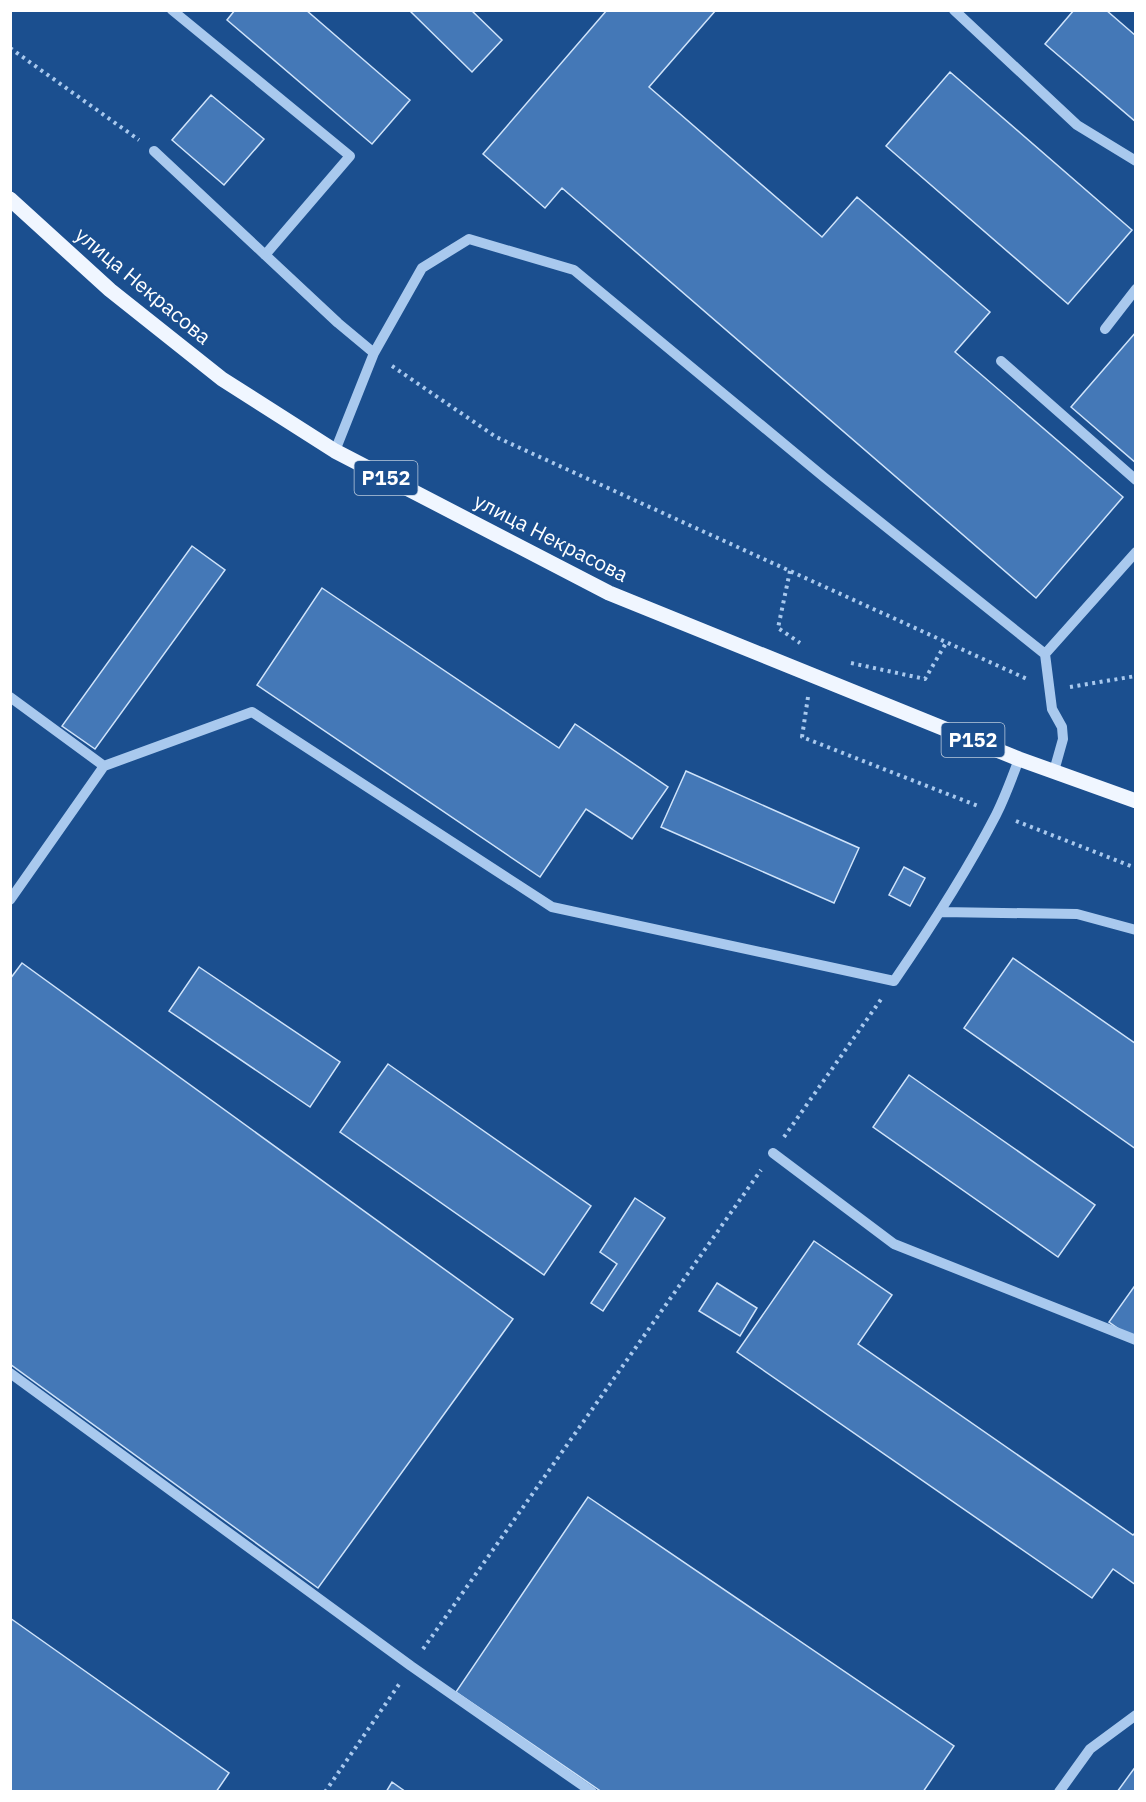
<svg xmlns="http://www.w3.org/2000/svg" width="1146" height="1802" viewBox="0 0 1146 1802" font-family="'IBM Plex Sans',sans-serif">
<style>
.building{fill:#4478b7;stroke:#cfe3fa;stroke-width:1.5}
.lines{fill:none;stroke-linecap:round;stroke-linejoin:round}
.path{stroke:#a9c9ee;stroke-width:4;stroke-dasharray:3 4.5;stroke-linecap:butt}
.minor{stroke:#a9c9ee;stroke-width:10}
.major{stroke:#f0f6ff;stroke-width:15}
.labels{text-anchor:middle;stroke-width:5;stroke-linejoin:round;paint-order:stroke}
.shield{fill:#1b4f8f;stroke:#bbcadd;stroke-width:1.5}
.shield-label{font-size:20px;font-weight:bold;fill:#fff}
.street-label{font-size:21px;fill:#fff;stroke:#1b4f8f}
</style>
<rect width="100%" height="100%" fill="#1b4f8f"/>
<path class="building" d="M235,10H306L410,100L372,144L227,20Z
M409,10H471L502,40L472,72Z
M607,10H716L649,87L822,237L857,197L990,312L955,352L1123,497L1036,598L562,188L545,208L483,154Z
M1074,10H1106L1136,36V122L1045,44Z
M950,72L1132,230L1068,304L886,146Z
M211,95L264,139L224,185L172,140Z
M1136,332V463L1071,407Z
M192,546L225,570L95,749L62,726Z
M322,588L559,748L575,724L668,787L632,839L586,809L540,877L257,685Z
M686,771L859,848L834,903L661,827Z
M904,867L925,878L910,906L889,895Z
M1013,958L1136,1044V1149L964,1028Z
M22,963L513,1319L318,1588L10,1364V979Z
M199,967L340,1062L310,1107L169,1011Z
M388,1064L591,1206L544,1275L340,1132Z
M909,1075L1095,1205L1058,1257L873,1127Z
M635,1198L665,1218L603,1311L591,1303L617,1264L600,1252Z
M814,1241L892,1295L858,1344L1133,1535L1136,1532V1585L1113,1569L1092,1598L737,1352Z
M717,1283L757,1308L740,1336L699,1311Z
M1136,1284V1341L1109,1322Z
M588,1497L954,1746L923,1792H602L456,1692Z
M10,1618L229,1773L216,1792H10Z
M1136,1766V1792H1117Z
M392,1782L406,1792H386Z"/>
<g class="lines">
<path class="path" d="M10,48L139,140
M392,366L496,437L1027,679
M790,571L778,628L800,643
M851,663L925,679L946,643
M1070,687L1136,676
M808,697L802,737L978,806
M1016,821L1136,868
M784,1137L882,998
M423,1649L761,1170
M325,1792L400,1683"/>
<path class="minor" d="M172,10L350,156L265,255
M954,10L1077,125L1136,161
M154,151L338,323L374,353
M1105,329L1136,289
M1001,361L1136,480
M335,451L374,353L422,268L469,239L574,270L825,478L1045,654L1052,709L1062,727L1063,739L1054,771
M1045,654L1136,552
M10,697L104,766L10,900
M104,766L252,712L552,907L894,981C931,927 966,873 996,815C1005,797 1012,778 1019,759
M941,912L1077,914L1136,930
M773,1153L894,1244L1136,1340
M10,1373L411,1666L592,1792
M1059,1792L1090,1749L1136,1715"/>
<path class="major" d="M10,199L110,290L222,379L335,451L609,593L1019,759L1136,801"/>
</g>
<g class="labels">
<g class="shield">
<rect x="354.5" y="461" width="63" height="34" rx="4.5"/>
<rect x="941.5" y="723" width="63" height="34" rx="4.5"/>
</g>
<g class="shield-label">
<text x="386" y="485">Р152</text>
<text x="973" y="747">Р152</text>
</g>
<g class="street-label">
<text transform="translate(143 286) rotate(40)" y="7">улица Некрасова</text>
<text transform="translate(551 538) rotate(27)" y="7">улица Некрасова</text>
</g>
</g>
<rect width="1146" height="1802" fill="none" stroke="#ffffff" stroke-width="24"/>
</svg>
